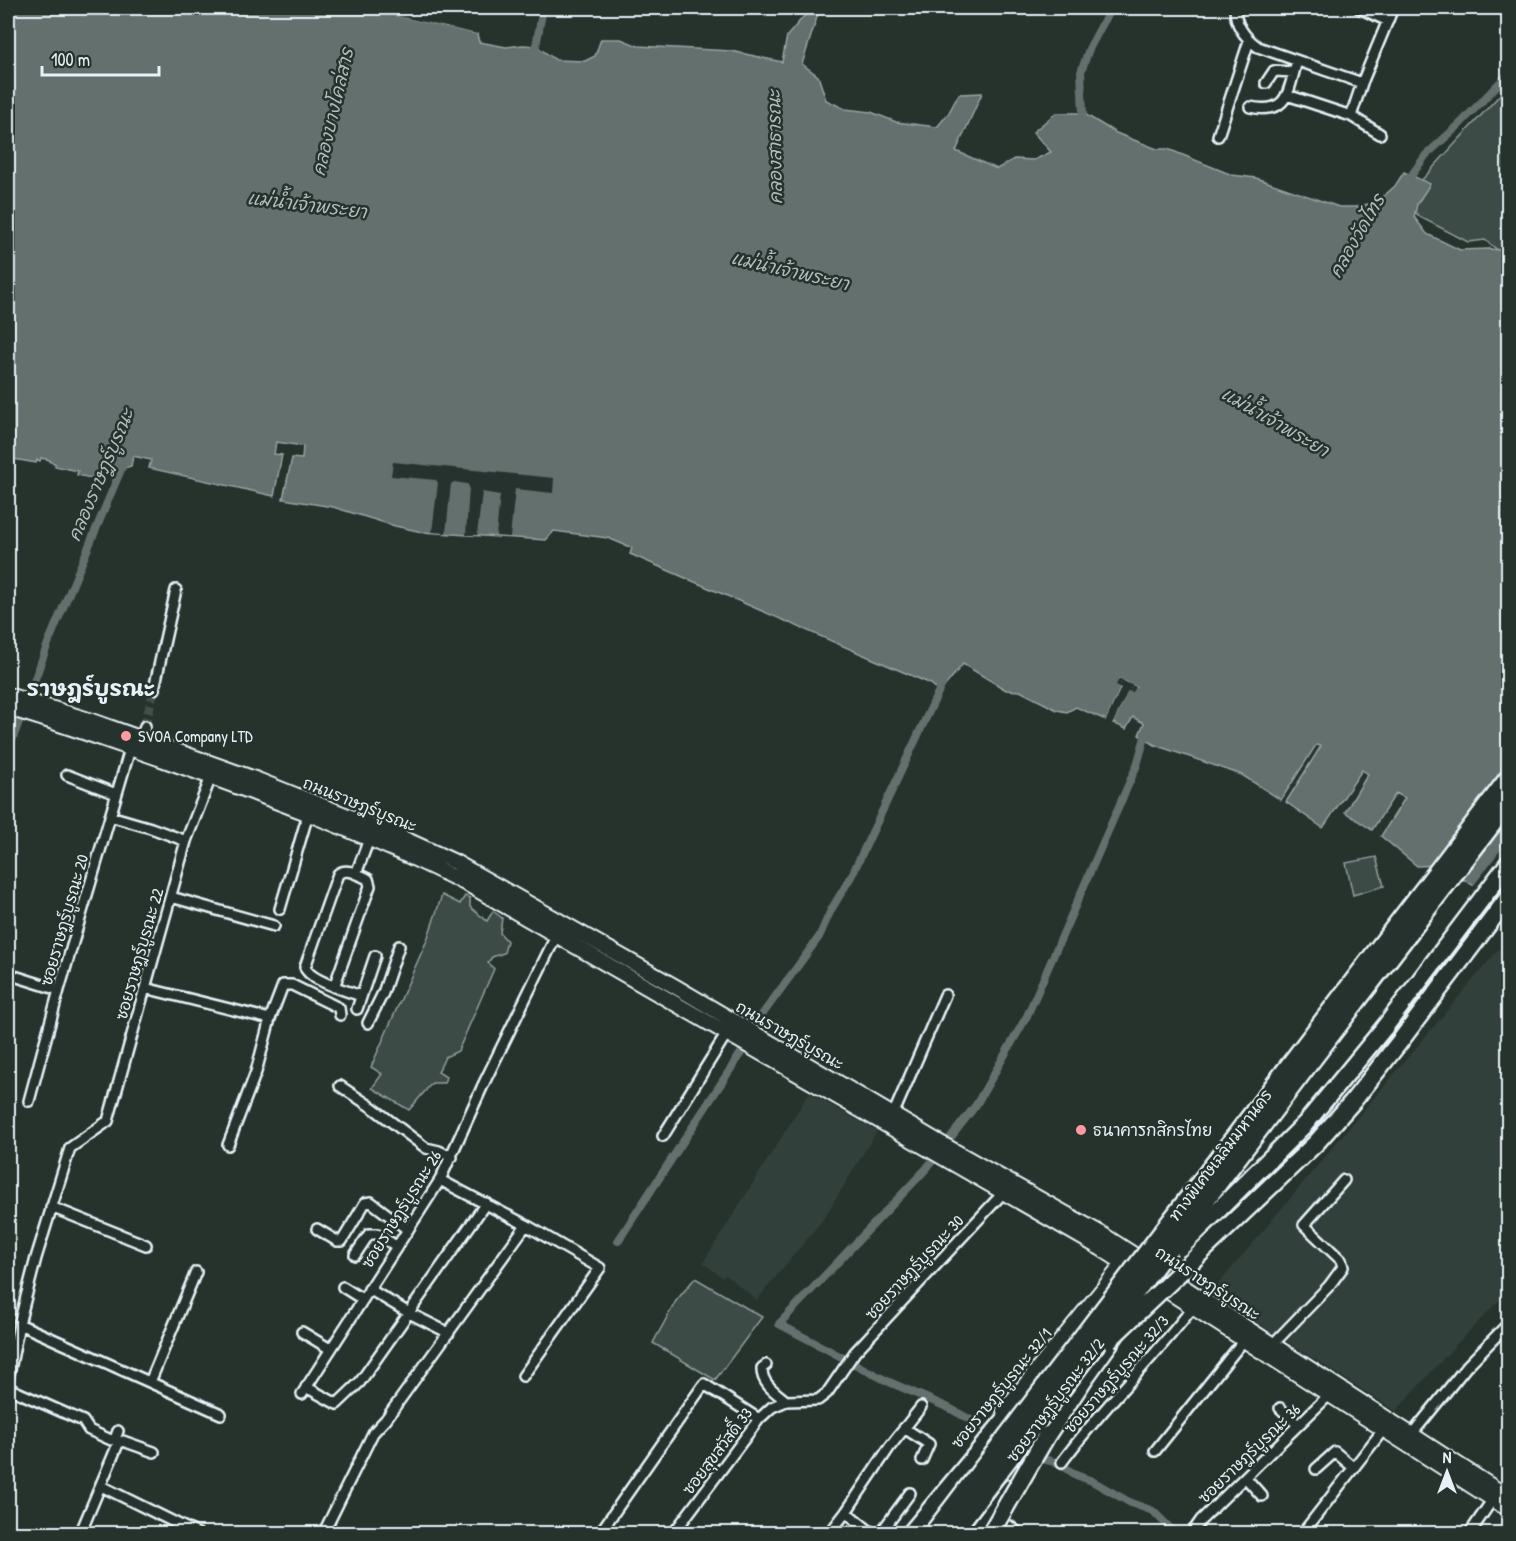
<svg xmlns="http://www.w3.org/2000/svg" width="1516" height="1541" viewBox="0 0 1516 1541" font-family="'Patrick Hand','Playpen Sans Thai',sans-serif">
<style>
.built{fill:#333f3a}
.green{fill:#3e4b47;stroke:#939ea0;stroke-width:1.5}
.water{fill:#636f6d;stroke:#98a3a5;stroke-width:1.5}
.pier{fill:#26332d}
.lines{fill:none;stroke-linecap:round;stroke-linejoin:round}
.canal{stroke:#636f6d;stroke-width:8}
.street-tunnel{stroke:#43504b;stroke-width:9;stroke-dasharray:9 4.5;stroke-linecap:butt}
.street-casing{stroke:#e8f1f8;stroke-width:14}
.secondary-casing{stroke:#e8f1f8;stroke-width:18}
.highway-casing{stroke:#e8f1f8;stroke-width:21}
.street{stroke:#26332d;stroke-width:9}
.secondary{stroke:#26332d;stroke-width:14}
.highway{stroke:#26332d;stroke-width:16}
.highway-bridge-casing{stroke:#e8f1f8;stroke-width:21;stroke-linecap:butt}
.highway-bridge{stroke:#26332d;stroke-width:16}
.poi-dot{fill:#ff9aa2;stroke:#26332d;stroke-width:2}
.labels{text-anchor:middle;stroke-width:5;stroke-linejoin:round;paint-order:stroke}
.poi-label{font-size:16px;fill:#e8f1f8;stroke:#26332d;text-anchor:start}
.street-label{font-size:16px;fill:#e8f1f8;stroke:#26332d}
.water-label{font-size:18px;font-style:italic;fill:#b3bdc0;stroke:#26332d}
.district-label{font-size:22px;font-weight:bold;fill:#e8f1f8;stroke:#26332d}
</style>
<rect width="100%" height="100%" fill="#26332d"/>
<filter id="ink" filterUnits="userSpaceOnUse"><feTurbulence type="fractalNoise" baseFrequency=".0167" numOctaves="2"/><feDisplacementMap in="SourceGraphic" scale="12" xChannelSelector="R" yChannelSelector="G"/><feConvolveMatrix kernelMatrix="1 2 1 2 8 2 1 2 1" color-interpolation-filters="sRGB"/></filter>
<g filter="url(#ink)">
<path class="built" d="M1508,938V1291L1453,1348L1396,1411L1211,1293Z
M809,1093L877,1131L824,1218L757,1300L725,1275L723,1278L703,1263Z"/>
<path class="green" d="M1508,86V258L1485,240L1468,242L1420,217L1413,210L1419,183Z
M1376,857L1384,886L1353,895L1346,863Z
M442,895L460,904L465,896L470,898V907L487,921L493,911L502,918L500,933L507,941L504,953L492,957L488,963L494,969L458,1051L445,1057L438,1072L446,1077L444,1083H432L409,1110L372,1088L382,1074L371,1067L427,940Z
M695,1278L762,1317L715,1380L653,1343L676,1301Z"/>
<path class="water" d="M8,8H384V13L477,34L479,42L506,47L523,45L536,46L556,60L585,61L595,56L601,39H621L638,46L731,51L782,62L787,36L805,15L807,8H820L802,64L818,76L826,100L845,109L871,112L896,122L937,127L948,114L959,94L982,93L956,151L997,169L1014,159L1034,160L1051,152L1033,132L1056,113H1083L1116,133L1157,149H1168L1232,175L1256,178L1339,207H1355L1377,202L1395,186L1404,172L1430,184L1417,204L1414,217L1427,234L1460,250L1489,249L1501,250V261L1508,267V906L1439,865L1417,866L1381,836L1405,798L1396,793L1372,830L1345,812L1368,774L1362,770L1323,828L1286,802L1321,746L1316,745L1281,800L1242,775L1155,745L1139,735L1144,723L1133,717L1126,729L1113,723L1128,690L1136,687L1119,679L1121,687L1106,720L1076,707L1067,712L1057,710L1020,691L1006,690L963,664L940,692L931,684L630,554L632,548L608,538L554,531L546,540L422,532L395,526L333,507L283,499L292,458L302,459L303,446L276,442L274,454L282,455L274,496L149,468L151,460L133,456L131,466L91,478L77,475L78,471L55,466V463L50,462V460L41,458L40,461L37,460L36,463L8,458Z"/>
<path class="pier" d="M384,8H387V11L477,31V34L384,13Z
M393,462L554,478L553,493L515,489L510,537L496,536L500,495L482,492L477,535H466L469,486L467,484L454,482L451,484L446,533L432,532L438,483L436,480L391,476Z
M1119,679L1136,687L1133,692L1128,691L1113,723L1110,722L1126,689L1132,688L1120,683L1124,688L1108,721L1106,720L1121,688L1116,685Z
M1508,840V909L1472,888Z"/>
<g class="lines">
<path class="canal" d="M536,46L543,8
M1083,113L1081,72L1089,49L1111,8
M1406,183L1426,155L1459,125L1508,74
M8,751L49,641L125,460
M756,1023L819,937L831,910L852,875L943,682
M618,1241L741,1053
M982,1426L949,1408L887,1381L779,1324L926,1169L976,1105L1027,1016L1137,765L1147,730
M1042,1459L1059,1463L1076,1475L1092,1481L1131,1503L1153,1511L1176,1534"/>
<path class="street-tunnel" d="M145,726L154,689"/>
<g class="street-casing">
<path id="street" d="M1235,8C1235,25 1244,37 1258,47L1362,83
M1359,8L1388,21
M1266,83L1274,71L1294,72
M1287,95L1351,116L1380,134
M1250,107C1289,115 1288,91 1297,61
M1351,116L1362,83L1393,8
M1218,136L1249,41
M154,689L176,590
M142,739L145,726
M67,775L116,794
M110,816L151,828L186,841
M356,874L369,839
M171,897L274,926
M280,909L308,814
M8,974L59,990
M334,987L370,886L368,879C359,875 347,867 338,874L305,967C309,981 348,991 361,996
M145,988L270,1019
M357,1009L375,956
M368,1023L383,993L399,946
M340,1086L373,1108L426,1148L439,1151L452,1157
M29,1101L59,990L130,749
M893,1115L945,995
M663,1136L727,1033
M228,1145L256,1072L270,1019L283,985H292L339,1008L340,1015
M440,1180L526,1225L600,1268L523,1376
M51,1207L146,1245
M317,1229L337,1241H342L365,1203L371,1202L408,1230
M355,1255L369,1234H377L396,1246
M343,1287L362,1299
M369,1289L409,1313L449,1333
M19,1324L221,1414
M302,1332L330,1349
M1273,1344L1329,1286L1343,1267L1341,1260L1304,1225L1344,1180
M766,1365L762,1368C761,1383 775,1392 786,1401
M8,1380L19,1324L36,1258L70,1148L108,1121L186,841L211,777
M150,1382L196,1272
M306,1387L337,1404L360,1382L486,1203
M8,1388L83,1421L89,1430L111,1440L115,1439L118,1431
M302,1394L440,1180L484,1083L557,934
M1280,1408L1298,1425
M904,1428L929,1444L922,1460
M1412,1434L1467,1366L1508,1324
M1155,1451L1244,1340
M1062,1462C1102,1407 1152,1361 1193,1307
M1316,1469L1335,1452L1354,1468
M1245,1477L1262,1496
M101,1486L198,1534
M846,1512L873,1534
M997,1517L1020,1534
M80,1534L118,1444L123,1441L154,1452
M323,1534L373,1433L386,1419L526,1225
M599,1534L704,1384L759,1419
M673,1534L759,1419L772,1407L786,1401L818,1400L827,1393L855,1352L1003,1193
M829,1534L846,1512L889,1448L921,1407
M880,1534L910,1493
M1191,1534L1201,1520L1329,1395
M1302,1534L1383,1430
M1469,1534L1495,1496"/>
</g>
<g class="secondary-casing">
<path id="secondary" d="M8,695L92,721L255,779L398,836L455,862L676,987L942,1144L1100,1233L1508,1497
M8,708C61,723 112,742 164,760C267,797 371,835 469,885L1102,1249L1508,1509
M1004,1411L1124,1263
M974,1534L1010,1487"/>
</g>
<g class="highway-casing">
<path id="highway" d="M1343,994L1508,778
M1355,1004L1508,804
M1384,1028L1508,864
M1401,1040L1508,898
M1047,1435L1084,1379L1116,1334
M910,1534L1017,1405"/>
</g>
<use href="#street" class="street"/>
<use href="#secondary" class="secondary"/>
<use href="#highway" class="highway"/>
<g class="highway-bridge-casing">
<path id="highway-bridge" d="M1181,1247L1306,1123L1384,1028
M1109,1340L1316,1143L1353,1101L1401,1040
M932,1534L1343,994
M952,1534L1355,1004
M990,1534L1047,1435"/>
</g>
<use href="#highway-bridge" class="highway-bridge"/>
</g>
</g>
<g class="poi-dot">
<circle cx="126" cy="736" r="6"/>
<circle cx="1081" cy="1130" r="6"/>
</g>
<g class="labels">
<g class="poi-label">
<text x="138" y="742">SVOA Company LTD</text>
<text x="1093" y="1136">ธนาคารกสิกรไทย</text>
</g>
<g class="street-label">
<text transform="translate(360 804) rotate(22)" y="6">ถนนราษฎร์บูรณะ</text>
<text transform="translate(64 920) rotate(-74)" y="6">ซอยราษฎร์บูรณะ 20</text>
<text transform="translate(139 954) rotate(-74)" y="6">ซอยราษฎร์บูรณะ 22</text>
<text transform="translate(790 1035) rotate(30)" y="6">ถนนราษฎร์บูรณะ</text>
<text transform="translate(1220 1155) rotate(-53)" y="6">ทางพิเศษเฉลิมมหานคร</text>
<text transform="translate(401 1209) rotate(-58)" y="6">ซอยราษฎร์บูรณะ 26</text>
<text transform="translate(914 1267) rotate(-47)" y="6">ซอยราษฎร์บูรณะ 30</text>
<text transform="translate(1208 1283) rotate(33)" y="6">ถนนราษฎร์บูรณะ</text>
<text transform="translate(1116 1374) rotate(-49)" y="6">ซอยราษฎร์บูรณะ 32/3</text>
<text transform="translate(1001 1388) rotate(-51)" y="6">ซอยราษฎร์บูรณะ 32/1</text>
<text transform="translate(1055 1400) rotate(-53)" y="6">ซอยราษฎร์บูรณะ 32/2</text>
<text transform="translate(717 1451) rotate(-53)" y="6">ซอยสุขสวัสดิ์ 33</text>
<text transform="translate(1249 1453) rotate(-44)" y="6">ซอยราษฎร์บูรณะ 36</text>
</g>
<g class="water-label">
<text transform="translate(333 112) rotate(-77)" y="6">คลองบางโคล่สาร</text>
<text transform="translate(775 147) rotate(-91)" y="6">คลองสาธารณะ</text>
<text transform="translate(307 205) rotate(7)" y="6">แม่น้ำเจ้าพระยา</text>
<text transform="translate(1357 236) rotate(-60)" y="6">คลองวัดไทร</text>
<text transform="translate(790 271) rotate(13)" y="6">แม่น้ำเจ้าพระยา</text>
<text transform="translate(1275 422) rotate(30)" y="6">แม่น้ำเจ้าพระยา</text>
<text transform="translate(101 475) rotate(-67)" y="6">คลองราษฎร์บูรณะ</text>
</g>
<g class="district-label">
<text x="91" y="696">ราษฎร์บูรณะ</text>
</g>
</g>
<rect width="1516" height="1541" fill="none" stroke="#26332d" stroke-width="30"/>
<rect x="15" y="15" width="1486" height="1511" fill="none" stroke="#e8f1f8" stroke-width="2" filter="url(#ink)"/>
<g transform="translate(1447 1472)" stroke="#26332d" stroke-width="4.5" paint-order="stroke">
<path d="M0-4.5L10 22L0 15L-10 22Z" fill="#e8f1f8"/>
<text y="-9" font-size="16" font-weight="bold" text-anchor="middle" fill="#e8f1f8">N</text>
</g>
<path d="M42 66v9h117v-9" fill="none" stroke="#e8f1f8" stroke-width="3"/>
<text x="51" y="66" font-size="18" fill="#e8f1f8" stroke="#26332d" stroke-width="4.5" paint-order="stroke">100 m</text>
</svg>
